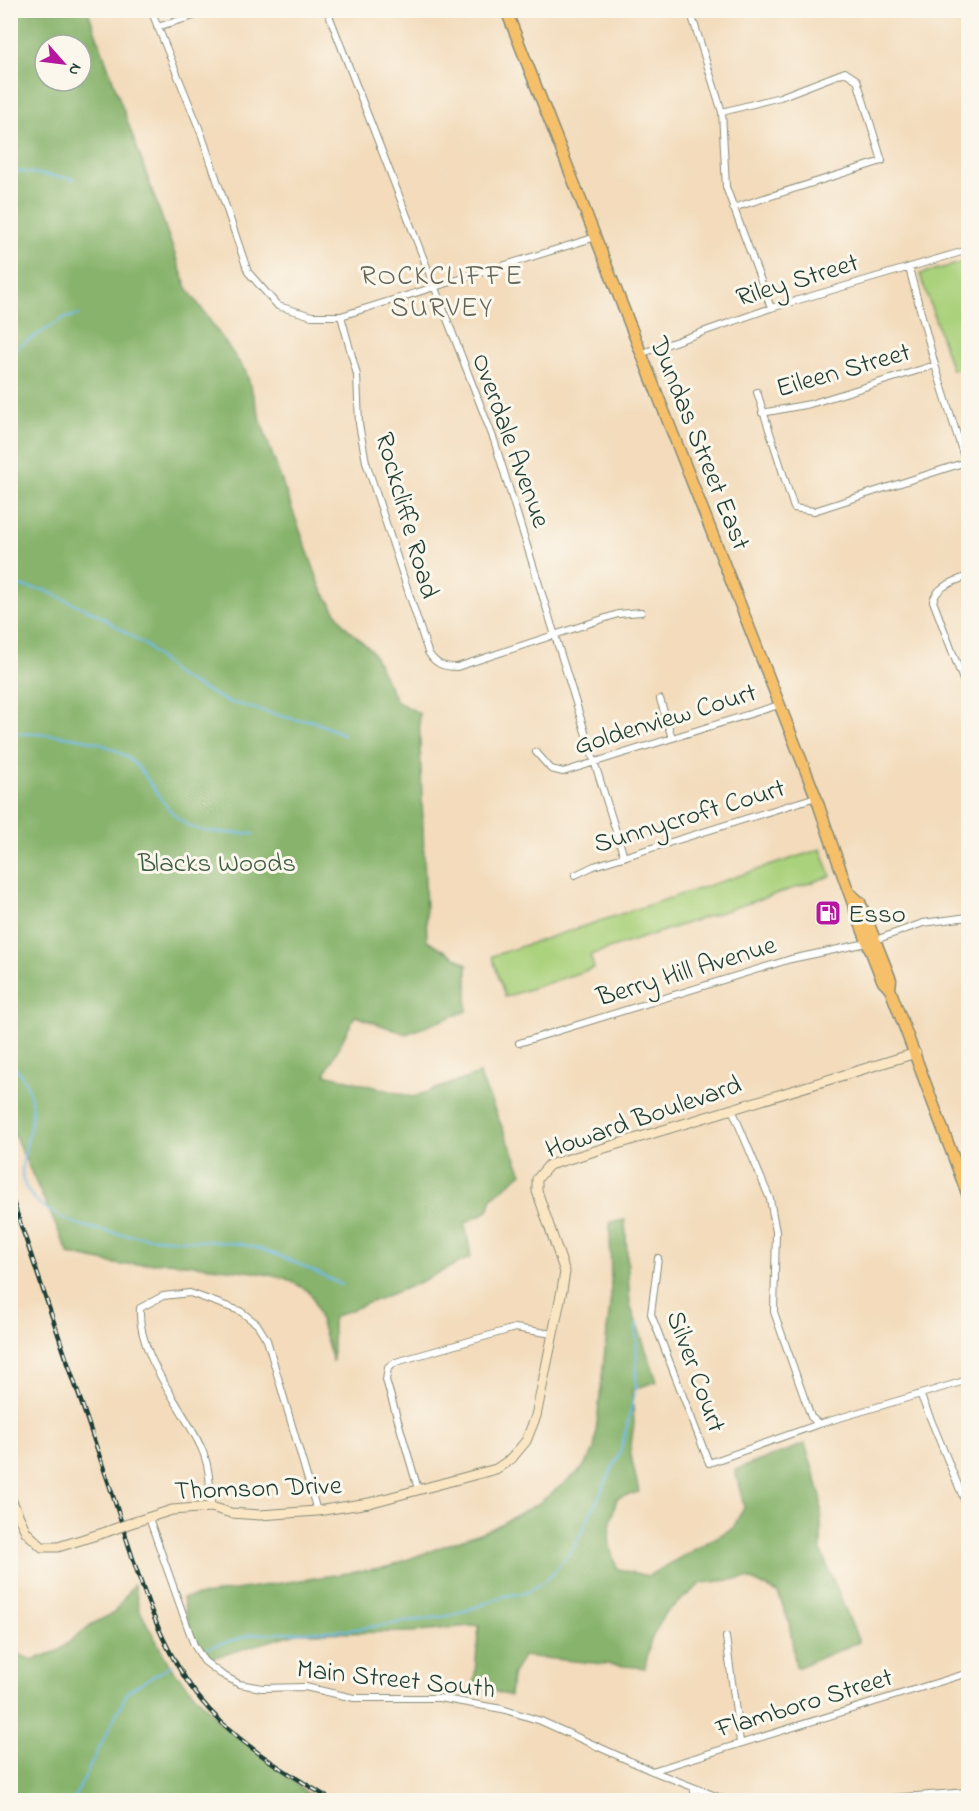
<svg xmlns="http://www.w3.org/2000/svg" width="979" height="1811" viewBox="0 0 979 1811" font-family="'Indie Flower',sans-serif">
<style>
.green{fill:#aad17c;stroke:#648758;stroke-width:1.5}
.forest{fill:#87b36c;stroke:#537850;stroke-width:1.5;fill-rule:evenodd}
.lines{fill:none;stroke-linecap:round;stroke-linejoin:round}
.stream{stroke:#6fbbe9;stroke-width:2}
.street-casing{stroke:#898c78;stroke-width:8}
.secondary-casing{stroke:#898c78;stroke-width:11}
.primary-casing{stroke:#898c78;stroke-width:13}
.street{stroke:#fff;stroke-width:6}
.secondary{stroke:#fbe6c4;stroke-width:9}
.primary{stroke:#f6c06b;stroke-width:10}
.rail-casing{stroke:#1f3d34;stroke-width:4.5}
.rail{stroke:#fbf7ec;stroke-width:2;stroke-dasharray:7;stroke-linecap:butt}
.secondary-bridge-casing{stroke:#898c78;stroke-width:11;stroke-linecap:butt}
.secondary-bridge{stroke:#fbe6c4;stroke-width:9}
.labels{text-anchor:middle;stroke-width:6;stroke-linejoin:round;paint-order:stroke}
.street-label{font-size:27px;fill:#1f3d34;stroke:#fbf7ec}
.park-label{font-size:27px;fill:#3b5b42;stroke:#fbf7ec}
.poi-label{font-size:27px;fill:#1f3d34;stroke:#fbf7ec;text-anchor:start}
.neighbourhood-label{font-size:28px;letter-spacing:1.5px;fill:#646658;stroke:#fbf7ec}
</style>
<rect width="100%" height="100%" fill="#fbf7ec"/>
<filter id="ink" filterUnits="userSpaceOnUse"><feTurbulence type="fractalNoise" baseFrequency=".0167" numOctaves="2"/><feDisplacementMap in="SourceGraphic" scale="12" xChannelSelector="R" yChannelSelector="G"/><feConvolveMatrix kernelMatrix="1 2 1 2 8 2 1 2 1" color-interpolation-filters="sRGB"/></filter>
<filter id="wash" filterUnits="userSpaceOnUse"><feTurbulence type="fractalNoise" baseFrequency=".008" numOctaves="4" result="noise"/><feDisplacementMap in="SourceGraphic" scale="24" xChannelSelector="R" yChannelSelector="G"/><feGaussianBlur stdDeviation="1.35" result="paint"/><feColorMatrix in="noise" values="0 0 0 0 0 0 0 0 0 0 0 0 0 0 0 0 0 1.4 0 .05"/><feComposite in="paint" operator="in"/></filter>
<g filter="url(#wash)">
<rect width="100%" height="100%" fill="#f3dbbb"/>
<path class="green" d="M968,261V367L952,370L920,274Z
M821,849L831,876L590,955L594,968L505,997L492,956Z"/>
<path class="forest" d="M10,11H88L187,288L246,372L268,443L321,588L344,625L372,651L397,702L419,713L427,940L467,964V1011L406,1034L355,1016L325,1074L413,1097L479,1074L522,1173L492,1198L488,1211L465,1223L471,1257L414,1285L333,1317V1362L313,1297L307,1290L285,1278L254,1272L168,1262L120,1265L69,1254L11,1128ZM45,45H81V81H45Z
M625,1220L630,1305L657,1381L632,1390L634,1424L630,1451L639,1492L617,1498C609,1527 604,1541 618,1569L648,1576L733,1528L744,1507L735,1470L805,1444L821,1496V1551L859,1642L796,1668L789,1622L778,1593L748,1578L702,1583L664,1614L650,1642L645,1668L523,1656L512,1676L510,1696L474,1685L479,1625L411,1632L297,1633L209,1659L189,1630L183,1598L387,1567L493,1528L539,1503L582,1469L594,1450L611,1295L610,1222Z
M134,1584L139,1609L171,1668L223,1725L306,1792L322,1800H11V1651L32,1660L58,1651L92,1624L114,1613Z"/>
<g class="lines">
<path class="stream" d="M968,87V93
M10,170L74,179
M10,352L64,318L79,315
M10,585L44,590L99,615L145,645L178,676L226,701L296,720H310L343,734
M10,733C54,735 103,733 137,766C146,775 153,789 161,799C189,839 210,831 254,834
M10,1062C60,1110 5,1158 28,1191C60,1237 153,1238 203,1241C217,1242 232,1242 245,1245C279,1253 311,1270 342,1285
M207,1648L254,1634L349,1630L454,1615L505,1596L528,1592L551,1576L575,1546L620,1453L636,1389L637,1323
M73,1800L128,1691L172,1665"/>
</g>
</g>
<g filter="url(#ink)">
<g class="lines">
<g class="street-casing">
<path id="street" d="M151,10L201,133L248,272L278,306L312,316H341L596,237
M327,10L494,440L624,857
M604,10H605
M690,10L722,112L726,187L771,308
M157,27L214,10
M722,112L780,97L845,72L857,80L882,161L733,208
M909,268L935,365L968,470
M341,316L357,375L359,424L366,462L428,652C435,664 443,667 457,667L618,614L641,612
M640,354L771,308L968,250
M757,392L794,508L814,511L966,462
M762,413L810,404L935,365
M968,576C954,582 938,585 933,601L968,693
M660,699L672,738
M536,752L551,769L563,772L779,705
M575,875L594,866L816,797
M519,1043L791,959L867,943L923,923L968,917
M732,1109L770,1199L776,1232L774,1312L811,1417L819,1424
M658,1258L651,1314L709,1463L819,1424L968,1380
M921,1396L968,1509
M418,1489L386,1380L388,1368L396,1362L515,1328L553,1334
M211,1507C210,1488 210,1469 203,1452C185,1408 137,1358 140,1308L163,1296L190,1293L240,1311L257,1324L267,1340L317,1511
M149,1518L194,1645L204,1661L221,1674L239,1684L262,1688L305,1687L354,1698H439L502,1709L541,1721L652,1771L726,1800
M726,1637L740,1742
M652,1771L968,1673
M694,1789V1800
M866,1800L968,1792"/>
</g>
<g class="secondary-casing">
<path id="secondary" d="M10,1497L26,1532L42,1547H58L106,1532
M128,1524L172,1510L211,1507L231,1513L260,1515L317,1511L369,1503L496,1469L511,1459L526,1441L536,1416L562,1290L565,1272L537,1191V1179L549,1165L916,1053"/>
</g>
<g class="primary-casing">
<path id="primary" d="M506,10L816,797C837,860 858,922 883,982L890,989L968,1196
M851,894L860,902L891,980L890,989"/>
</g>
<use href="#street" class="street"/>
<use href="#secondary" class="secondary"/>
<use href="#primary" class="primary"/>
<g class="rail-casing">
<path id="rail" d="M10,1193C44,1292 78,1391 111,1490C134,1559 152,1636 197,1695C232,1741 284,1771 332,1800"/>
</g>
<use href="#rail" class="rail"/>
<g class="secondary-bridge-casing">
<path id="secondary-bridge" d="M106,1532L128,1524"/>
</g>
<use href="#secondary-bridge" class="secondary-bridge"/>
</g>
</g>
<defs>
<g id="fuel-square" transform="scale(1.35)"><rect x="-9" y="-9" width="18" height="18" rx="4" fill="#b5179e" stroke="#fbf7ec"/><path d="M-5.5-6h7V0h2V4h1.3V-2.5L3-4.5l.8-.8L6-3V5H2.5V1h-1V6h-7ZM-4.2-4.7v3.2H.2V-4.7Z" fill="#fff"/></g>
</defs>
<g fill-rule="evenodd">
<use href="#fuel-square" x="828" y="913"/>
</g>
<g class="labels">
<g class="street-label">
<text transform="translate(797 279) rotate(-17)" y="9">Riley Street</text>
<text transform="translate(843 369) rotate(-16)" y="9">Eileen Street</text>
<text transform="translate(512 440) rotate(70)" y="9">Overdale Avenue</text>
<text transform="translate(701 443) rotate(68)" y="9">Dundas Street East</text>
<text transform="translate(408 515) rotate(74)" y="9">Rockcliffe Road</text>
<text transform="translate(665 718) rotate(-17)" y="9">Goldenview Court</text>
<text transform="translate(689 815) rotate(-17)" y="9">Sunnycroft Court</text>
<text transform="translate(686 970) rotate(-17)" y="9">Berry Hill Avenue</text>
<text transform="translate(643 1116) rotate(-19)" y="9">Howard Boulevard</text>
<text transform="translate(697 1371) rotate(70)" y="9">Silver Court</text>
<text transform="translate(258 1487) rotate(-2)" y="9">Thomson Drive</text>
<text transform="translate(396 1678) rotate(6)" y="9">Main Street South</text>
<text transform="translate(804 1702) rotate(-17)" y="9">Flamboro Street</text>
</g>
<g class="park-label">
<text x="217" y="871">Blacks Woods</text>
</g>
<g class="poi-label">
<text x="848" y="922">Esso</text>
</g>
<g class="neighbourhood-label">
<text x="442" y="284">ROCKCLIFFE<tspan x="442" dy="32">SURVEY</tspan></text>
</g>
</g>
<rect width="979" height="1811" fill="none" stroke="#fbf7ec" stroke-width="36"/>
<g transform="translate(63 63) rotate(118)"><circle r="28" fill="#fbf7ec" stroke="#a3ada2" stroke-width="1.5"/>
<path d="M0-4.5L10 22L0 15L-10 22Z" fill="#b5179e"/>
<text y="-9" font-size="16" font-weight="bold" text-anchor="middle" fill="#1f3d34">N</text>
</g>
</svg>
